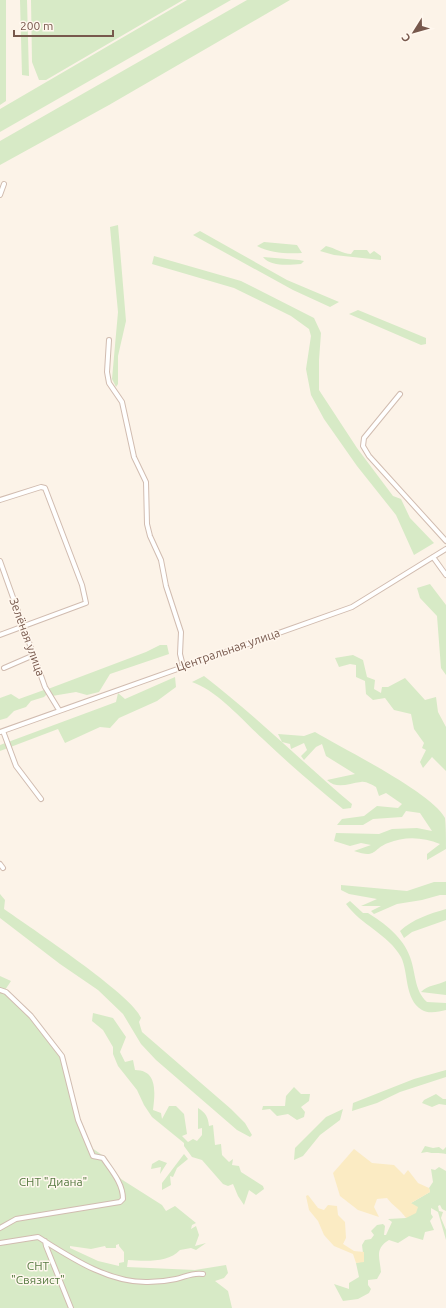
<svg xmlns="http://www.w3.org/2000/svg" width="446" height="1308" viewBox="0 0 446 1308" font-family="Ubuntu,sans-serif">
<style>
.green{fill:#d7eac6;fill-rule:evenodd}
.sand{fill:#fbebc3}
.lines{fill:none;stroke-linecap:round;stroke-linejoin:round}
.minor-casing{stroke:#d1bcb0;stroke-width:6}
.minor{stroke:#fff;stroke-width:4}
.labels{text-anchor:middle;stroke-width:3;stroke-linejoin:round;paint-order:stroke}
.street-label{font-size:12px;fill:#77584c;stroke:#fff7ee}
.park-label{font-size:12px;fill:#587c43;stroke:#fff7ee}
</style>
<rect width="100%" height="100%" fill="#fcf3e8"/>
<path class="green" d="M0,0H6V101L0,105Z
M20,0H27L29,76L22,75Z
M31,0H183L46,80H39L32,62Z
M187,0H231L0,132V109Z
M247,0H290L109,105L0,165V141Z
M118,225L126,321L118,356V384L116,387L112,379L118,312L110,227Z
M200,231L287,280L339,302L330,307L293,290L193,235Z
M264,242L297,245L302,253C287,254 270,253 257,246Z
M326,246C335,248 343,254 351,254L354,250H367L370,254L374,251L381,256V260L334,255L320,251Z
M154,256L241,281L314,318L321,333L319,360V390L357,448L393,496L401,499L410,518L434,543L414,555L396,515L357,466L324,419L311,395L306,369L311,336L309,329L291,316L234,288L152,264Z
M263,257L299,260L304,261L301,264C289,265 271,267 263,257Z
M358,310L426,338V344L421,345L349,314Z
M430,584L446,605V675L441,668L437,616L420,598L417,588Z
M160,645H167L169,654L110,674L99,692L87,695L76,692L52,696L48,689L146,652Z
M353,655L363,660L367,677L375,680L374,689L381,693L382,687H388L405,678L425,700L436,697L438,712L446,727V771L432,757L423,768L420,762L426,750L422,748L424,743L414,729L411,714L394,710L385,698L373,700L366,694L365,681L356,677V665L350,664L339,667L335,658Z
M204,676C256,716 302,762 352,804L351,808L343,809C316,787 289,764 264,740C243,721 218,691 192,682Z
M175,677L176,687L157,701L119,718L110,728L100,727L65,743L58,729L0,751V745L116,702L118,693L125,699Z
M44,690L47,694L44,697L31,701L26,707L14,711L7,718L0,720V698L11,694L19,699Z
M315,732C345,750 431,792 445,818C446,826 446,840 446,849L427,860V854L440,844C423,837 405,836 388,843C372,849 377,859 354,851L371,845L361,843L350,846L334,841L336,833L379,834L392,829L417,828L432,831L420,813L406,811L402,817L373,819L363,825H337L342,819L364,816L377,806L398,808L402,804L386,793L379,796L376,787C372,785 366,781 361,782C349,783 337,790 327,780L355,774L326,756L322,744L316,747L304,760L301,756L307,750L304,743L291,749L290,744L282,742L278,734L304,736Z
M434,882H446V895H440L422,900L397,904L374,914L371,911L381,906H361L377,899L349,894L341,890V885L407,891Z
M0,894L5,900L4,909C28,926 134,996 141,1018L139,1022L142,1032L231,1109L245,1123L252,1135L250,1137L237,1130L156,1060L141,1044L123,1014L98,990L60,964L0,918Z
M350,901L363,913H368C384,923 403,937 410,957C416,973 414,990 427,1002L446,1003V1010C439,1012 428,1014 422,1010C404,999 409,973 401,957C388,934 361,925 346,904Z
M446,909V920L412,932L404,938L400,931C413,919 429,914 446,909Z
M0,976L11,981L5,990L34,1017L64,1055L77,1111L92,1148L102,1155L121,1179L162,1205L166,1211L175,1206L196,1223L192,1225L191,1229L196,1226L199,1235L195,1246L206,1243L196,1250L191,1248L180,1250C168,1263 145,1261 128,1260L127,1267L195,1270L226,1265L228,1273L224,1278L215,1281L228,1291L232,1308H0ZM119,1244V1246L124,1252V1262L119,1263V1266L98,1261L70,1248V1246L91,1249L105,1246L106,1248H116V1245Z
M446,981V995L421,992C427,985 438,985 446,981Z
M93,1013L113,1018L126,1037L120,1052L125,1062L133,1060L135,1070C158,1070 155,1093 153,1110L161,1113L162,1119L169,1106H176L184,1114L187,1134L182,1136L188,1142L193,1139L197,1141L202,1135V1128L198,1129V1108C206,1113 208,1117 209,1126L213,1125L215,1145L221,1144L222,1155L229,1162L233,1159L232,1165L239,1166L241,1172L263,1186L264,1189L256,1195L249,1190L244,1205L238,1196L233,1184L228,1186L223,1184L202,1160L192,1157L184,1146V1143L152,1117L144,1105L137,1090L118,1066L113,1054V1047L103,1030L92,1021Z
M446,1070V1077L400,1092L377,1103L352,1111L353,1103L414,1079Z
M294,1087L301,1094H310L309,1101L301,1107L305,1112L304,1117L297,1120L288,1114L277,1116L270,1109L262,1110L263,1106H285L286,1096Z
M436,1094L443,1099H446V1105L439,1104L432,1107L422,1103L424,1100Z
M343,1109L340,1120L320,1135L303,1156L294,1160L295,1148L326,1117Z
M425,1146L433,1148L439,1147L443,1150L446,1147V1154C439,1152 433,1154 427,1152L421,1153Z
M184,1154L188,1159L177,1168L173,1177L170,1176L171,1185L162,1190V1183Z
M159,1160L167,1163L160,1174L161,1167L151,1169L152,1164Z
M439,1167L446,1171V1211L442,1209L440,1205L438,1206L439,1211L443,1212L441,1218L446,1230V1240L438,1212L431,1208V1214L433,1217L430,1221L434,1230L425,1232L423,1240L409,1236L398,1243L389,1240C374,1249 380,1258 381,1272L377,1279L368,1280V1285L371,1289L369,1293L358,1299L343,1301L334,1284L349,1289V1283L359,1277L356,1263L364,1261L362,1245L365,1240L371,1239L374,1235L371,1231L377,1225L383,1224L385,1226L384,1235H386L392,1222L388,1219L406,1218L411,1203L430,1192L429,1188L433,1182L431,1169L435,1170Z"/>
<path class="sand" d="M354,1149L372,1163L394,1165L404,1175L408,1170L418,1183L429,1188L430,1192L411,1203L418,1207L416,1213L406,1218C401,1210 393,1206 387,1198L377,1199L374,1207L379,1217L358,1210L340,1196L333,1173Z
M308,1195L318,1208L324,1210L328,1205L337,1206L338,1215L345,1222L346,1238L343,1244L354,1251L364,1252V1262L356,1263L353,1254L334,1246L324,1235L318,1221L309,1210L306,1196Z"/>
<g class="lines">
<g class="minor-casing">
<path id="minor" d="M0,195L4,184
M109,340L107,372L109,383L122,402L134,457L146,482L147,524L150,536L161,560L166,586L181,632L180,654L183,666
M400,394L364,438L363,446L369,456L446,541
M0,500L41,487L45,488L82,585L86,603L0,635
M433,557L446,575
M0,561L45,687L59,710
M4,668L34,655
M3,731L16,766L41,799
M0,732L352,607L446,549
M0,864L3,868
M0,990L6,992L31,1016L62,1056L78,1120L93,1156L103,1158C111,1170 123,1183 123,1199L120,1202L16,1219L0,1228
M45,1241L46,1246L71,1308
M0,1243L38,1237C70,1257 108,1283 148,1282C157,1282 167,1281 176,1279C185,1277 193,1272 203,1274"/>
</g>
<use href="#minor" class="minor"/>
</g>
<g class="labels">
<g class="street-label">
<text transform="translate(27 637) rotate(70)" y="4">Зелёная улица</text>
<text transform="translate(228 650) rotate(-19)" y="4">Центральная улица</text>
</g>
<g class="park-label">
<text x="53" y="1186">СНТ "Диана"</text>
<text x="38" y="1270">СНТ<tspan x="38" dy="14">"Связист"</tspan></text>
</g>
</g>
<g transform="translate(414 32) rotate(233)" stroke="#fff7ee" stroke-width="3" paint-order="stroke">
<path d="M0-3L7 15L0 10L-7 15Z" fill="#77584c"/>
<text y="-6" font-size="11" font-weight="bold" text-anchor="middle" fill="#77584c">С</text>
</g>
<path d="M14 30v6h99v-6" fill="none" stroke="#77584c" stroke-width="2"/>
<text x="20" y="30" font-size="12" fill="#77584c" stroke="#fff7ee" stroke-width="3" paint-order="stroke">200 m</text>
</svg>
